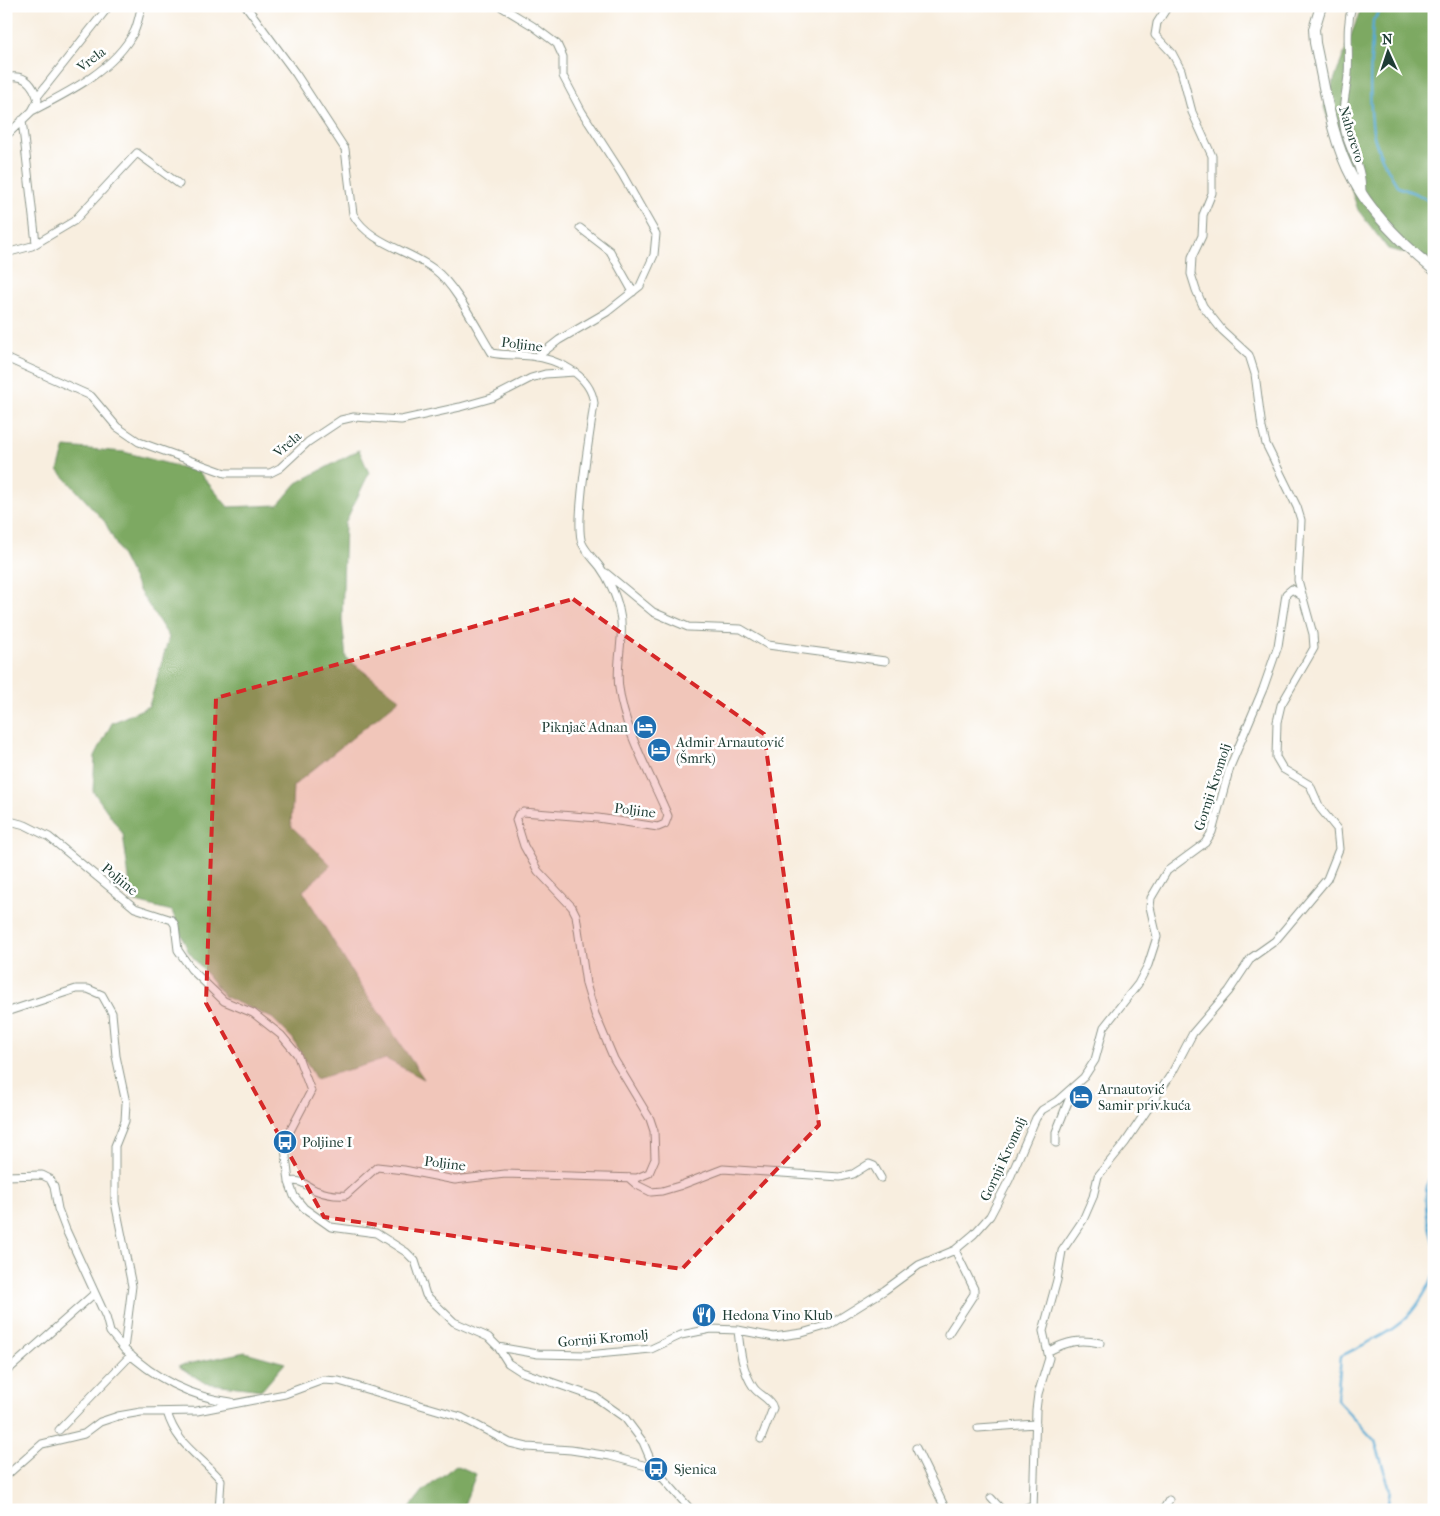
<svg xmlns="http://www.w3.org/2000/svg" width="1440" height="1516" viewBox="0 0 1440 1516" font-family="'IM FELL French Canon',serif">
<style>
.forest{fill:#7da962;stroke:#4e734b}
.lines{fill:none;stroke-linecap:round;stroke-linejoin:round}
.stream{stroke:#58aad3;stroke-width:2.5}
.street-casing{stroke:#8c968a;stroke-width:9}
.secondary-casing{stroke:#8c968a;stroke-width:12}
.street{stroke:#fff;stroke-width:7}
.secondary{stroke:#fff;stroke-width:10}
.marked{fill:#d62828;fill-opacity:0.2;stroke:#d62828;stroke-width:4;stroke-dasharray:10 6;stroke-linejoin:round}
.labels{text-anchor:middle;stroke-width:5;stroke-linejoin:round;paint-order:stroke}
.street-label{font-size:14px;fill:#1f3d34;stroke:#fff}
.poi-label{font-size:14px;fill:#1f3d34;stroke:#fff;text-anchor:start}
</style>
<rect width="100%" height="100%" fill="#fff"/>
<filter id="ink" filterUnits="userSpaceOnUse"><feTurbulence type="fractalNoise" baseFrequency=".02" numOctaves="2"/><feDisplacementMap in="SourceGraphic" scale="10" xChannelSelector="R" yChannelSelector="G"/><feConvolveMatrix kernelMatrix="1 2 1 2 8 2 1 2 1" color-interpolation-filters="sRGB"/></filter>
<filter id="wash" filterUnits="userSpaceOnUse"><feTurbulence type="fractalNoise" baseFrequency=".0096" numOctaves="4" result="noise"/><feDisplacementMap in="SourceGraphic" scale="20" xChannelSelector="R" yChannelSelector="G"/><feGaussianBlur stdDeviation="1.12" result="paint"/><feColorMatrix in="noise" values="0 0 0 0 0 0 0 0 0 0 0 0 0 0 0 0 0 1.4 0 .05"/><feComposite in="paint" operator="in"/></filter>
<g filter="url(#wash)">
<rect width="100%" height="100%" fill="#f8eedf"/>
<path class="forest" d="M1362,6H1434V260L1388,249L1358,210L1324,107Z
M65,447L124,452L199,472L228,507L278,505L297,483L359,450L369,473L345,523L342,620L346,658L400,699L293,786L291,826L331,865L303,891L355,977L424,1079L386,1059L316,1079L293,1039L272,1018L225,997L188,951L172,911L132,901L123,834L93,791L95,756L112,723L149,706L169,637L140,592L105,522L58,470Z
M245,1352L285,1363L262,1390L205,1383L178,1366Z
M456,1465L476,1474L462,1510H408L423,1491Z"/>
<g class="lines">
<path class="stream" d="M1385,6L1373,20C1371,56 1368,95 1373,131C1376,150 1388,170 1398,187L1417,194L1434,204
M1434,1170C1419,1189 1428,1224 1434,1245
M1387,1510L1390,1490L1375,1441L1337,1400L1341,1356C1390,1331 1410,1327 1434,1275"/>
</g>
</g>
<g filter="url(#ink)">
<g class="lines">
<g class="street-casing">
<path id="street" d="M246,6L296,74L345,149L353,214C369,244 410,250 435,270C456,286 477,329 492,353C505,356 518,354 531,356C557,359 590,374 594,403C591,429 574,522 582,543C586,552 594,559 600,567C608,578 616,595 619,609C626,635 615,662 619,688C625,733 651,775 668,816L665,824L658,827L598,818L523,812L518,815L516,820L524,846L538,871L572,907L576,915L586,984L595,1014L614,1059L650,1119L654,1131L655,1159L649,1173L637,1178L505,1174L455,1180L404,1170L377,1167L346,1195C335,1196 325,1194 315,1190C305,1185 301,1179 289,1182
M500,6L533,26L557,44L563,57V76L582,112L622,174L656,234L654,255L640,286L607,312L559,340L537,357
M1352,6C1345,29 1350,51 1348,75C1346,95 1340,112 1345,132C1352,158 1362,163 1362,194
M6,78C24,73 33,83 38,100L32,111L6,136
M37,97L109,6
M32,111C69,92 114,70 134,32C138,24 139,14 142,6
M22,120L36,243
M580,228L610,251L633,292
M6,253L32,246L74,221L137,153L179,184
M6,358L91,396L117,427L139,442L225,473H270L280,468L308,442L341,420L354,417L401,420L460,407L492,398L531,378L545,374L575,372
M606,573L653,612L688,627L741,629L768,645L885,661
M6,820L25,825L49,837L135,908L172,920L175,925L178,950L191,969L224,1001L253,1013L281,1035L297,1054L311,1091L288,1135L285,1148L289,1182L294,1196L304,1208L331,1227L376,1233L406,1252L415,1261L426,1295L454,1322L488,1337L498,1347L508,1363L522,1372L595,1397L625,1418L643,1442L654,1468L691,1510
M6,1012L76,989H88L102,995L112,1013L116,1056L126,1103L125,1121L115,1146V1202L132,1286L124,1349C153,1377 190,1397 231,1402
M1056,1143V1132L1074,1087
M6,1176L42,1175L50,1179L54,1187L58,1209L66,1230L106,1317L110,1332L124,1349
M629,1178L637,1185L651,1192L662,1191L679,1186L723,1169L840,1177L853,1174L869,1164L874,1166L881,1178
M738,1330C740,1350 742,1371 754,1388C759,1395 771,1399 773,1408L761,1439
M948,1334L974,1294V1289L955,1250
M498,1347L538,1354L587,1355L651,1349L681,1335L711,1329L738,1330L774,1337L802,1333L829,1325L885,1290L919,1265L955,1250L974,1234L990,1216L1009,1180L1036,1118L1042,1110L1057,1101L1084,1077L1095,1060L1104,1027L1138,984L1148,965L1157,937L1150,907L1151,898L1167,871L1205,843L1212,832L1230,767L1263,689L1278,646L1286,594L1292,589L1300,595
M1049,1351C1068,1341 1079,1339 1100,1343
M6,1372L95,1293
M167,1412C177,1446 200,1455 221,1480L219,1510
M978,1428L1036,1424
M59,1430L131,1355
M916,1448L946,1510
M6,1476L42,1444L84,1434L100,1422L118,1416L141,1412L197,1411L285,1394L323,1380L339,1381L461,1417L510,1443L527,1447L571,1450L610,1456L654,1468
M991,1498L1002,1510
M1021,1510L1033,1505
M1033,1510L1036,1410L1038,1394L1049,1358L1043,1331L1057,1280L1062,1251L1083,1220L1093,1197L1098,1176L1125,1143L1172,1073L1193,1033L1229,991L1251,958L1275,941L1327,879L1339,849L1337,829L1320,808L1310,785L1283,769L1276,757L1277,722L1281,705L1314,648L1313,634L1298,580L1301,520L1297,507L1266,444L1262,428L1255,374L1249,355L1222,330L1203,306L1196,290L1191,274L1192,257L1202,236L1203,215L1212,193V156L1192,112L1181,70L1172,53L1155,35L1157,23L1168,6
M1163,1510L1169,1500"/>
</g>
<g class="secondary-casing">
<path id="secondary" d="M1321,6L1314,29L1315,43C1325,88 1331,139 1353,179C1370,212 1405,246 1434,270"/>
</g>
<use href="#street" class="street"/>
<use href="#secondary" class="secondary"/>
</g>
</g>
<path class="marked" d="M573,599L764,734L819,1125L682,1269L324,1217L206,1003L216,698Z"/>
<defs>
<g id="hotel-disc" transform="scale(1.25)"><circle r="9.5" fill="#1f6fb2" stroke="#fff"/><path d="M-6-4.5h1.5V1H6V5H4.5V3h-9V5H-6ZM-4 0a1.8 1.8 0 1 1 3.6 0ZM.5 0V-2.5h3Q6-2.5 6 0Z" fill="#fff"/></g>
<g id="bus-disc" transform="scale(1.25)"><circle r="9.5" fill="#1f6fb2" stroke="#fff"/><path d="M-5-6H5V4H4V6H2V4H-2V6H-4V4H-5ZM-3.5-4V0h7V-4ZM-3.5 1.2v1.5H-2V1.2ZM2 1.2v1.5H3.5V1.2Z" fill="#fff"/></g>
<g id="restaurant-disc" transform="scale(1.25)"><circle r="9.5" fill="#1f6fb2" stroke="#fff"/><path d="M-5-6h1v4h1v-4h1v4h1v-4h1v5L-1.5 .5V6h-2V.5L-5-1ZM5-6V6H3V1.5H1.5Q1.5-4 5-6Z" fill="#fff"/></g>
</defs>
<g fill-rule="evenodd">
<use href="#hotel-disc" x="645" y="727"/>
<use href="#hotel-disc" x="659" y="750"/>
<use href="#hotel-disc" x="1081" y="1097"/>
<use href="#bus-disc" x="285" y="1142"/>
<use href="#restaurant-disc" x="704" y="1315"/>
<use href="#bus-disc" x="656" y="1469"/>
</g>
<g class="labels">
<g class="street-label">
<text transform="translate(91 59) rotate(-37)" y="5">Vrela</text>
<text transform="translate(1352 134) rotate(73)" y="5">Nahorevo</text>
<text transform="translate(522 344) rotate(7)" y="5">Poljine</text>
<text transform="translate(287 444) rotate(-41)" y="5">Vrela</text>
<text transform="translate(1212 787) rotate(-72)" y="5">Gornji Kromolj</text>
<text transform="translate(635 810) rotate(7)" y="5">Poljine</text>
<text transform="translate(120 879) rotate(40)" y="5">Poljine</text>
<text transform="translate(1003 1159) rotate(-65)" y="5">Gornji Kromolj</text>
<text transform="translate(445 1163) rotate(7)" y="5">Poljine</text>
<text transform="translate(603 1338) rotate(-5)" y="5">Gornji Kromolj</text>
</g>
<g class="poi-label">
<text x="628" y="732" text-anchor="end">Piknjač Adnan</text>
<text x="676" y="747">Admir Arnautović<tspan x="676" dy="16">(Šmrk)</tspan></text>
<text x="1098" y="1094">Arnautović<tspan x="1098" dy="16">Samir priv.kuća</tspan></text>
<text x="302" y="1147">Poljine I</text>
<text x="722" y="1320">Hedona Vino Klub</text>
<text x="674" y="1474">Sjenica</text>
</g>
</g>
<rect width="1440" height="1516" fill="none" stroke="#fff" stroke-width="25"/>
<g transform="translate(1388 52) rotate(357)" stroke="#ffffff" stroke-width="4" paint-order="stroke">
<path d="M0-4L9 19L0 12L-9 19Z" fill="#1f3d34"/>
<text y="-8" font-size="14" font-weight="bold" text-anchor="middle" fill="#1f3d34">N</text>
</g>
</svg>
